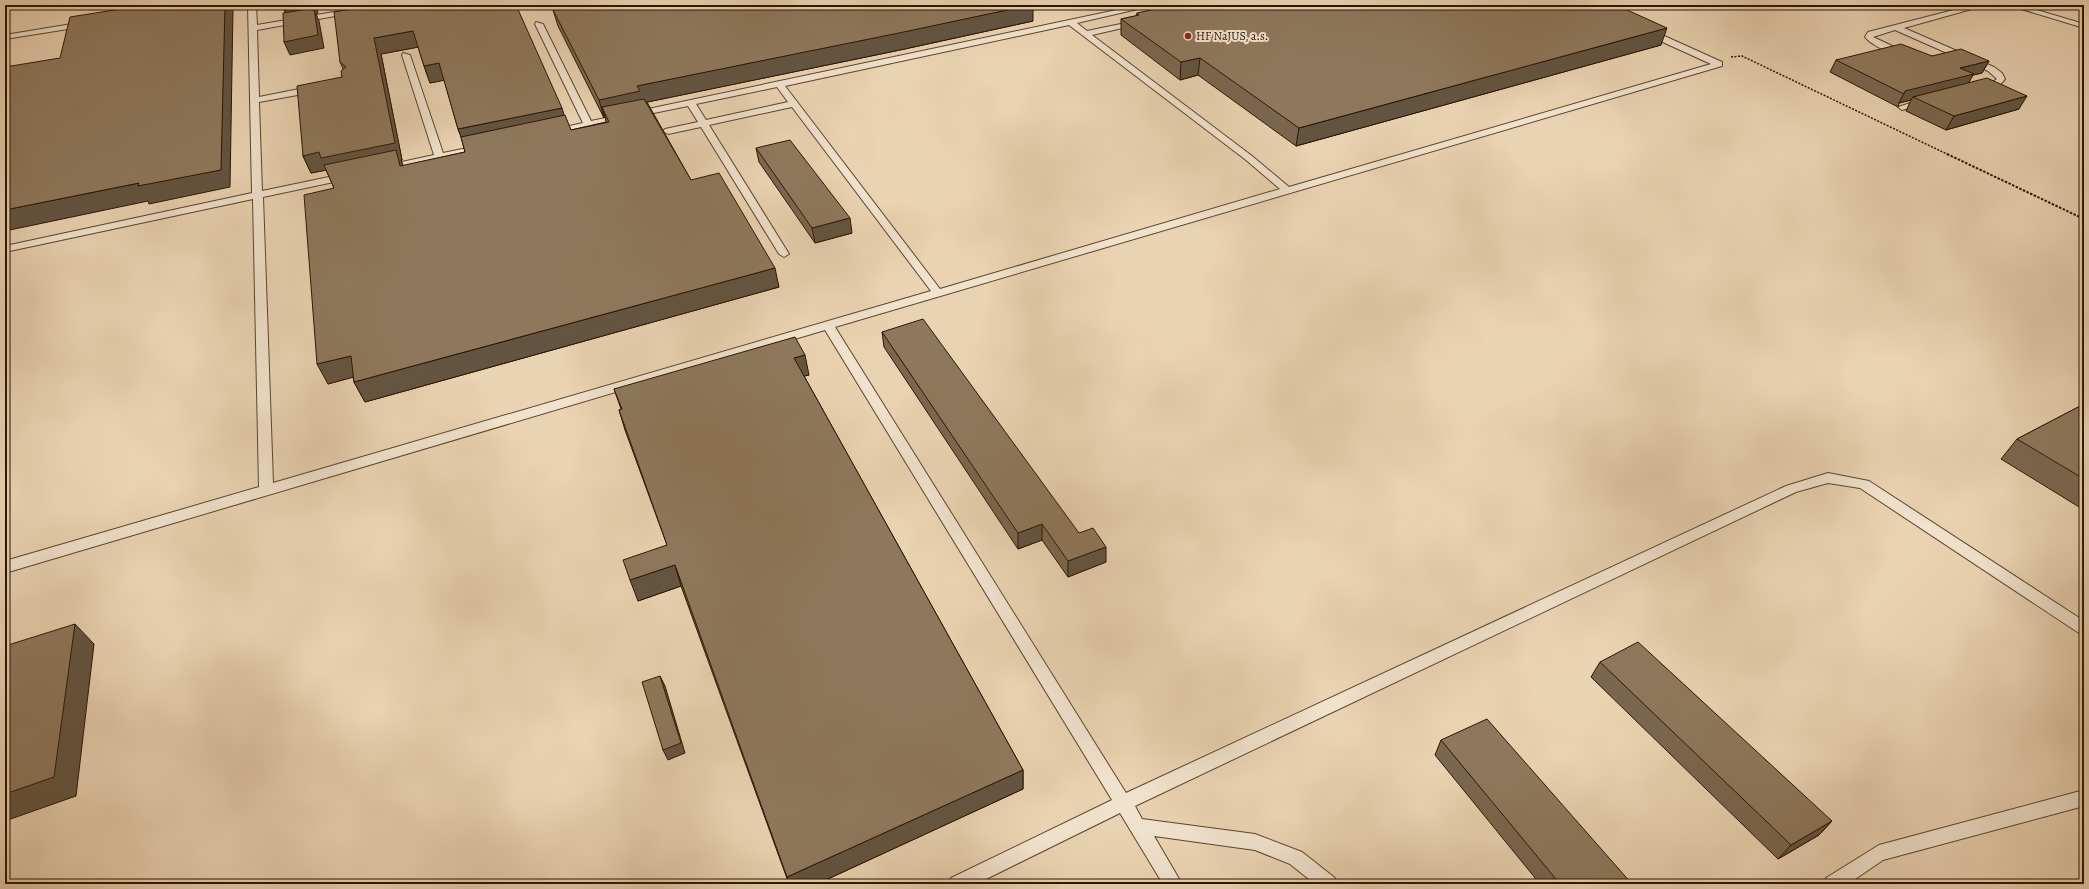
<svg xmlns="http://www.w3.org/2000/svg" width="2089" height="889" viewBox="0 0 2089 889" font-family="Alegreya,serif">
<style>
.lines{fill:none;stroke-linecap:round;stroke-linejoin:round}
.service-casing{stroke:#5b442c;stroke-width:2}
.path-far1{stroke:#2b1500;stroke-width:1.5;stroke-dasharray:2 1.5;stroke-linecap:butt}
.path{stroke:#2b1500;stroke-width:2;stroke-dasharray:2.5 1.5;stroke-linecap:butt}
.service{fill:#f1e2cd;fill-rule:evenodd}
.wall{fill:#7a6750;stroke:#2b1500;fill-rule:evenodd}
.shaded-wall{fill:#635441;stroke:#2b1500}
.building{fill:#8e785d;stroke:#2b1500}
.poi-dot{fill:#8f2418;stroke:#f1e2cd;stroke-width:1.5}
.labels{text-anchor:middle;stroke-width:4;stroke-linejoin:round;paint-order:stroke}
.far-poi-label{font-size:12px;fill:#2b1500;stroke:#f1e2cd;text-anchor:start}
</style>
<rect width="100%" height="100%" fill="#ead3b2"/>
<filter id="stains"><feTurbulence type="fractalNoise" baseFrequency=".005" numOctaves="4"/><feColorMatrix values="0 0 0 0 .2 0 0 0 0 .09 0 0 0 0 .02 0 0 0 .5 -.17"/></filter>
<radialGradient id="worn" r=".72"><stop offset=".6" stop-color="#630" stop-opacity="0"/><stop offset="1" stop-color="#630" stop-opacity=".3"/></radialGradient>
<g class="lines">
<g class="service-casing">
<path id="service" d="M248,5H256L257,25L352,9L356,11L352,13L257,30L259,97L314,86L318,89L314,92L259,102L262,191L348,173L353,176L348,179L263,197L273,483L931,291L792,107L709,125L789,254L784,257L779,254L701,127L668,134L663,131L665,129L698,122L688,106L551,134V130L583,123L535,24L536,22L543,24L591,121L1140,5H1155L1077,23L1087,31L1140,20V24L1092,35L1252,156L1289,187L1711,64L1645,34V30H1651L1722,62V66L835,327L1126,793L1786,486L1828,473L1869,481L2084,621V635L2079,633L1860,488L1828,483L1796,492L1135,806L1142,819L1255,834L1302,852L1335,878L1338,884H1315L1290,864L1255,850L1154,836L1182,884H1163L1120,813L976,884H948L951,878L1112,800L825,330L5,573V561L259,487L253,199L5,252V246L252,193ZM1069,25L1246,160L1280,189L940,289L785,86ZM777,87L788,102L706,120L696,104Z
M1973,5H1986L1904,28L1994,67L2002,73L2005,79L2000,85L1979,89V85L1994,81L1997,79L1988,71L1895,30L1873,37L1905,52V56C1896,58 1870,44 1865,37L1868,32Z
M2008,5H2020L2084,24V28Z
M84,22H87V26L5,39V35Z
M403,53L410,55L443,153L482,145L487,148L485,150L386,171L383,170V166L434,155L402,55Z
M1926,98L1930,101L1929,103L1902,110L1898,107Z
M2084,790V806L1883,860L1848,884H1823L1826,878L1879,845Z"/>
</g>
<path class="path-far1" d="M1731,57L1742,56L1949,155"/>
<path class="path" d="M1947,154L2084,219"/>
<use href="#service" class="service"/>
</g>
<path class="wall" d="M351,9L564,115L571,130L606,122L605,117L604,118L558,26L553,10L1033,21L900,50L647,102L691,180L779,287L365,402L354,382L353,377L328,384L334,188L326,170L311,173L303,156L342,77L343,69L340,62ZM418,47L424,66L430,83L444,80L458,129L461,137L465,152L403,166L401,160H402L381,54Z
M1137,13L1661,45L1296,146L1198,75L1180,80L1121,35V19L1136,16Z
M1932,56L1989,61L1982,73L1973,75L1968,83L2019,109L1946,130L1906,111L1911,100L1899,103L1898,107L1830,72L1836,60Z
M756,148L852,233L815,243L759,162Z
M882,332L1079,533L1106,562L1068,577L1042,540L1018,549L884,347Z
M809,375L804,376L1023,770V789L817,884H789L681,586L638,601L667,545L625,430L619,410L621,409L614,389Z
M2084,404V510L2001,459L2017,439Z
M1600,662L1832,821L1819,835L1778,859L1591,677Z
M1441,740L1632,884H1540L1435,755Z"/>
<path class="shaded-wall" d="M225,5H231L233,8L230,187L149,204L148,201L5,231V210L139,183Z
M313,5H316L318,13L316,14L319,21L324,48L290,55L284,42L288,18L284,10Z
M1031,5H1033V21L900,50L643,103L602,107L605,117L604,118L599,100L637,86Z
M1667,28L1661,45L1296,146L1299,128Z
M413,31L419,47L381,54L402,160H401L404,168L327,170L311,173L303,156L374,38Z
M1200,58L1198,75L1180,80L1181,62Z
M1989,61L1982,73L1973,75L1967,86L1913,97L1911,100L1899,103L1905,91L1960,68Z
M439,63L445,80L430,83L424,66Z
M2027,96L2019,109L1946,130L1954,116Z
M562,108L567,125L465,147L458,129Z
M850,218L852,233L815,243L812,228Z
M775,268L779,287L365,402L354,382Z
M805,355L809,375L797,378L794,358Z
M351,356L361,375L328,384L317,364Z
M1042,524V540L1018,549V533Z
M1106,547V562L1068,577V561Z
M675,565L681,586L638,601L630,580Z
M75,624L94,644L76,796L5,821V794Z
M660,676L665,686L685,753L668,760L663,750Z
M1023,770V789L817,884H789L787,877Z
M1832,821L1819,835L1778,859L1791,845Z"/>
<path class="building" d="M146,5H225L221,170L138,186L139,183L5,210V67L60,58L70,17Z
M284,5H313L284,10Z
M351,5H516L562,108L458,129L439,63L424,66L413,31L374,38L395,143L321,158L319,152L303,156L297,86L342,77L341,71L346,67L340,62L334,12L351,9Z
M581,5H1031L899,33L637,86L640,91L599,100L553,10Z
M1174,5H1616L1667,28L1299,128L1200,58L1181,62L1121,19L1139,15L1137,13Z
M314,8L318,35L284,42L283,13Z
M1901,44L1932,56L1961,49L1989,61L1960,68L1974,74L1905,91L1904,94L1836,60Z
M1987,78L2027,96L1954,116L1913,97Z
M644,99L691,180L719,173L775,268L354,382L351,356L317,364L304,195L334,188L324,165L396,150L400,166L465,152L461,137L565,115L571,130L609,122L602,107Z
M790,140L850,218L812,228L756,148Z
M923,319L1079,533L1093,528L1106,547L1068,561L1042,524L1018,533L882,332Z
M795,337L805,355L794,358L1023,770L787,877L675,565L630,580L623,560L667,545L619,410L622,409L614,389Z
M2084,404V479L2017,439Z
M75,624L54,777L5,794V646Z
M1638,642L1832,821L1791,845L1600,662Z
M660,676L681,743L663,750L642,682Z
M1487,719L1632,884H1560L1441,740Z"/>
<circle class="poi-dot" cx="1188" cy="36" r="4"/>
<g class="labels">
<g class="far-poi-label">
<text x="1196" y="40">HF NaJUS, a.s.</text>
</g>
</g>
<rect width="2089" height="889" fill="none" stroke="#ead3b2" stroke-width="20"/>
<rect x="6" y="6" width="2077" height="877" fill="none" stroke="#2b1500" stroke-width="2"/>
<rect x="10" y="10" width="2069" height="869" fill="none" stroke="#2b1500"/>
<rect width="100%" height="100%" filter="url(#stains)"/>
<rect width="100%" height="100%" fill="url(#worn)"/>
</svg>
